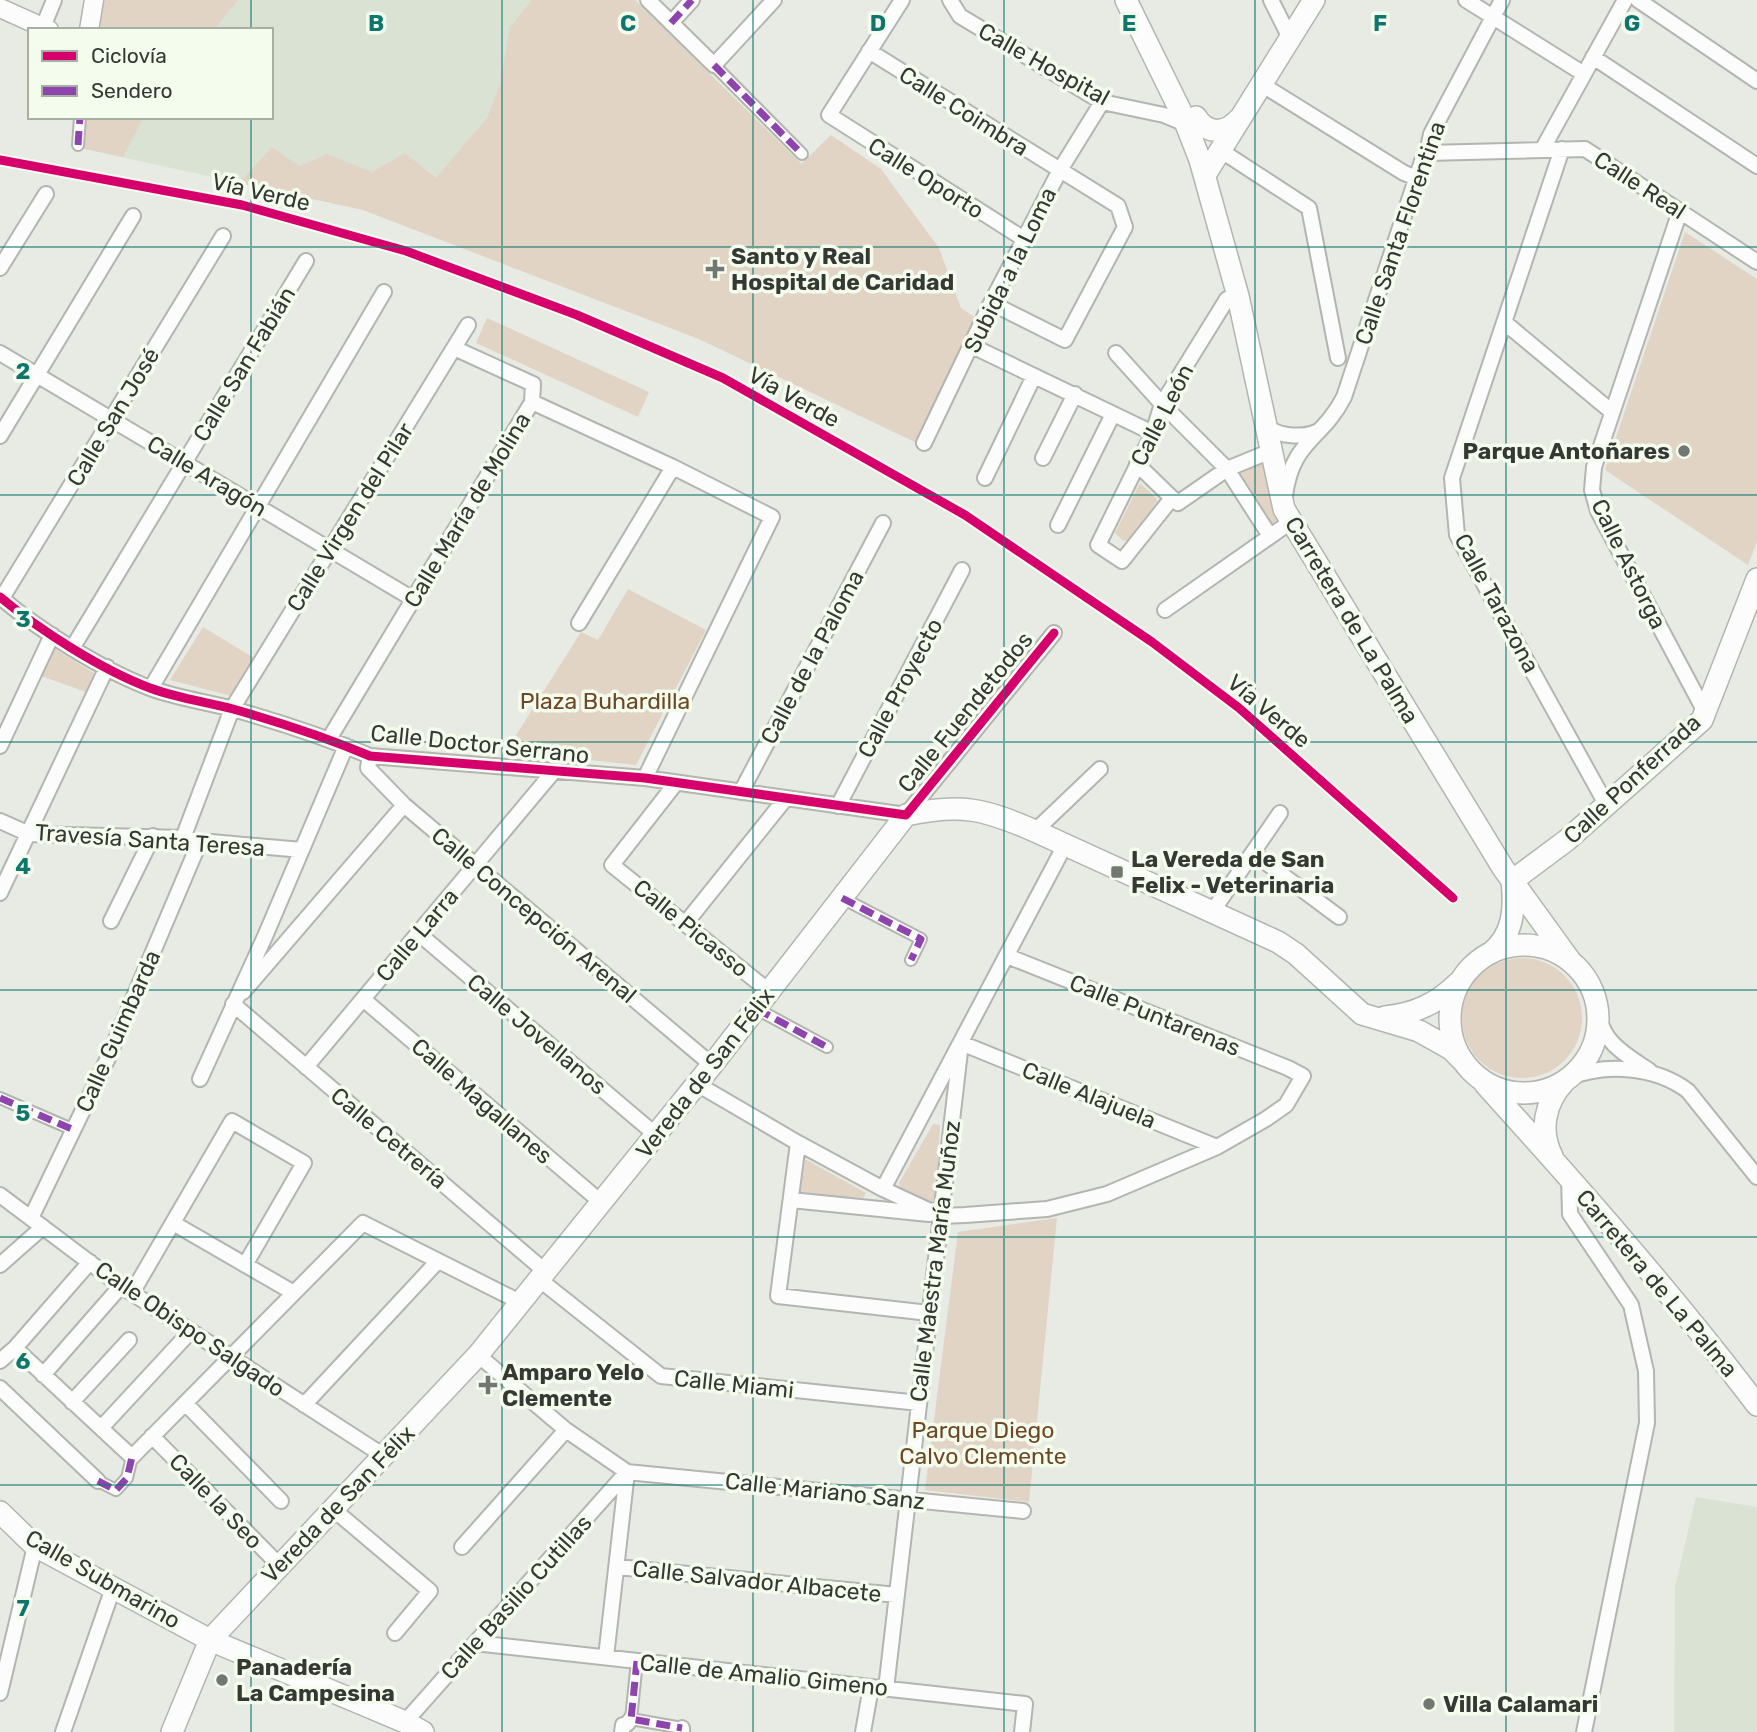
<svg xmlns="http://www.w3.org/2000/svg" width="1757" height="1732" viewBox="0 0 1757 1732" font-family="Rubik,sans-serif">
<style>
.built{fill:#dae2d4}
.green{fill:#e1d4c5}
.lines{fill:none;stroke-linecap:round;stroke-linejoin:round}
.pedestrian-casing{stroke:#b2b5b0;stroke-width:14}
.minor-casing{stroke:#b2b5b0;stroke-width:18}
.tertiary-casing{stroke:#b2b5b0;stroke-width:21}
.secondary-casing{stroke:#b2b5b0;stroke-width:24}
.pedestrian{stroke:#fbfcfb;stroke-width:10}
.minor{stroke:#fbfcfb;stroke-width:14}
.tertiary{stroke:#fbfcfb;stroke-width:18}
.secondary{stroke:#fbfcfb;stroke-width:21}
.quiet{stroke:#8e44ad;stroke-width:7;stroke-dasharray:14 7;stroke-linecap:butt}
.cycleway-casing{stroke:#f4fcee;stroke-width:13}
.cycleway{stroke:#d6006c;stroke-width:9}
.grid{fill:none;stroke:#0f766e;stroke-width:2;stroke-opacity:0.55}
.poi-dot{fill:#737771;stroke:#f4fcee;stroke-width:2.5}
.labels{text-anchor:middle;stroke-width:7;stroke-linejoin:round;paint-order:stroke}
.street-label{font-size:23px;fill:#353833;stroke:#f4fcee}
.poi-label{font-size:23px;font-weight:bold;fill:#353833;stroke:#f4fcee;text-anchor:start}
.park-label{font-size:23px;fill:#6e4824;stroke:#f4fcee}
.grid-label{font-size:23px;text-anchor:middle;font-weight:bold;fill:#0f766e;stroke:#f4fcee;stroke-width:7;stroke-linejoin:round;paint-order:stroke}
</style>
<rect width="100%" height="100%" fill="#e7ebe4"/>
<path class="built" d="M103,0H635L802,164L917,443L699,339L363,210L80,148L84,117H271V30H97Z
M1696,1497L1757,1507V1732H1674L1675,1587Z"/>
<path class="green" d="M103,0H238L214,30H97L100,6Z
M532,0H635L801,164L831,135L881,169L939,248L961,308L979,320L917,443L699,339L363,210L239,183L272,147L299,166L327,154L372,172L405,153L436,178L487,118L500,85L510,27Z
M84,117H144L123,157L80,148Z
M1685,232L1757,279V542L1748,565L1605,470Z
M487,318L649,392L638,417L476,343Z
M1264,461L1281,521L1271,526L1235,472Z
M1140,483L1156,498L1157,502L1127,541L1122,540L1115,533Z
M628,589L706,630L636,765L506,751L581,632L598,640Z
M203,627L254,658L231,696L170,680Z
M55,649L94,673L86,692L41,676Z
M1462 1018a60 60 0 1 1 120 0a60 60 0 1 1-120 0Z
M933,1124L940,1125L936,1200L926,1205L900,1189L899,1183Z
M805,1159L866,1193L863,1198L799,1195Z
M1057,1218L1029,1502L925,1490L958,1232Z"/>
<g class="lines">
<g class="pedestrian-casing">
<path id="pedestrian" d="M714,65L802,154
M78,145L80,117
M842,898L921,939L911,960
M757,1009L827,1047
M0,1098L74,1130
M98,1481L116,1490L127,1478L132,1457
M637,1661L631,1719L682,1728"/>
</g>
<g class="minor-casing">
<path id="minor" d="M648,0L714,65L774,0
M902,0L829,115L1024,239
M950,0L960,16L1102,102L1164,115L1188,125
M1271,0L1290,38
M1466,0L1584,74
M1638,0L1757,81
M671,23L692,0
M43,27L54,0
M869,51L1118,206L1125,227L1065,340L991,303
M1593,57L1757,166
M1261,84L1404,173L1417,178
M1562,149L1452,478L1457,535L1606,804
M1220,150L1309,208L1338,358
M1542,150L1625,0
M1427,153L1585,149L1757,262
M1680,211L1594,467L1592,490L1598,511L1705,712
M0,268L46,194
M1238,296L1227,299L1162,404L1153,433L1098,545L1122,561L1172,498L1178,503L1227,469L1271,451
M1504,322L1612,412
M972,346L1153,433
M454,348L533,384L532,402
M0,353L413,599
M1116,353L1162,404L1227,469L1270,536
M1266,424C1274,437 1303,438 1316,432
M0,436L133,216
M924,443L991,303L1060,170L1102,102
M1043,458L1075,394
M1137,464L1172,498
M985,478L1034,376
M1285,496C1292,440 1322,440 1344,397L1423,158L1427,153L1431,134L1502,0
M1058,525L1113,414
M0,597C39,630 102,670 150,688C177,698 206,702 233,709C279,722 325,737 370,756L645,778L906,815L1054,633
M2,598L223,236
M1165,610L1292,521
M579,623L673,467
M73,647L306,261
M151,688L384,292
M329,739L532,402L673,467L772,517L645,778
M0,746L52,635
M370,756L368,768L404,805L712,1065
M676,783L612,865L770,992
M741,792L883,523
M838,806L962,570
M0,821L29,834L183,838L200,841L302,850
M1035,831L1100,769
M183,838L232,709L468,325
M1253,853L1339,917
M0,893L107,667
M1212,912L1280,813
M111,921L153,836
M685,924L786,798
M418,933L656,1135
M243,992L404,805
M363,999L602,1203
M233,1004L546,1272
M1598,1011C1601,1042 1626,1055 1650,1071
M961,1043L1217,1147
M306,1067L554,771
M1568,1078C1606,1063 1655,1066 1688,1091L1757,1177
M200,1079L266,934L346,746
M697,1084L798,1143L883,1189L941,1216L965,1215L1047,1209L1107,1194L1217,1147L1266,1119L1286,1105L1303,1076L1288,1068L1007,956
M798,1143L778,1296L929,1313
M1569,1177L1570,1214L1631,1305L1646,1371L1647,1423L1584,1732
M883,1189L1065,845
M0,1195L121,1286L384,1456
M791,1200L929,1214
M31,1218L108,1058L200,841
M173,1223L294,1293
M0,1265L43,1227
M540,1280L661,1376L919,1403
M132,1293L232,1121L304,1163L245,1265
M15,1348L132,1457L363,1223L522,1303
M478,1355L566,1430L627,1472L1023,1511
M0,1361L15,1348L90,1262
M43,1375L121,1286
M0,1388L98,1481
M72,1402L129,1340
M185,1403L281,1501
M304,1405L438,1261
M101,1428L190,1332
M152,1436L279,1565
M333,1509L430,1591L395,1633
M462,1547L566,1430
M618,1567L897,1595
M475,1643L1025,1704L1022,1732
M606,1657L627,1472
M886,1689L961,1043
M0,1693L35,1546
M405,1722L627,1472
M63,1732L113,1588
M622,1732L623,1725L627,1724L631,1719
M682,1732V1728
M863,1732L871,1687"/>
</g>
<g class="tertiary-casing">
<path id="tertiary" d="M0,8L49,30
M89,30L94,0"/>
</g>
<g class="secondary-casing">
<path id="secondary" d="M1126,0L1182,114L1200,160L1238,296L1284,509L1503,868L1571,962
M1196,117C1207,135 1226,134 1239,119
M1205,175L1314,0
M1512,881L1567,840L1702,720L1757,579
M1450 1019a74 74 0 1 1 148 0a74 74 0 1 1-148 0Z
M1491,953C1514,934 1515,908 1512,881
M1385,1017C1414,1014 1437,1004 1458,983
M1485,1084C1579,1188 1672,1293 1757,1405
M1552,1156C1539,1131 1545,1102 1564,1082
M0,1512L35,1546L210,1640L405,1722L423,1732
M172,1732L210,1640L478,1355L712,1065L906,815C962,803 984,809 1035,831L1278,942L1296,954L1362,1014L1419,1031L1451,1049L1464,1062"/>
</g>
<use href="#pedestrian" class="pedestrian"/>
<use href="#minor" class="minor"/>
<use href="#tertiary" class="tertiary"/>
<use href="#secondary" class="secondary"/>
<path class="quiet" d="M671,23L692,0
M714,65L802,154
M78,145L80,117
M842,898L921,939L911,960
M757,1009L827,1047
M0,1098L74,1130
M98,1481L116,1490L127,1478L132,1457
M637,1661L631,1719L682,1728"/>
<g class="cycleway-casing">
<path id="cycleway" d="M0,160L242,205L406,251L577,315L723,378L965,515L1152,642L1239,708L1453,898
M0,597C39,630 102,670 150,688C177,698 206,702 233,709C279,722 325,737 370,756L645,778L906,815L1054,633"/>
</g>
<use href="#cycleway" class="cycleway"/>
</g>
<path class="grid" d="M251,0V30M502,0V1732M753,0V1732M1004,0V1732M1255,0V1732M1506,0V1732M251,117V1732M0,247H1757M0,495H1757M0,742H1757M0,990H1757M0,1237H1757M0,1485H1757"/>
<g class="poi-dot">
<path d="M711.5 258.5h7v7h7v7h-7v7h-7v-7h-7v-7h7z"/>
<circle cx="1684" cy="451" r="7"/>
<rect x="1110" y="865" width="14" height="14" rx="3.5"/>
<path d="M484.5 1374.5h7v7h7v7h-7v7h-7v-7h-7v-7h7z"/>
<circle cx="222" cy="1680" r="7"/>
<circle cx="1429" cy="1704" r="7"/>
</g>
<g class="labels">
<g class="street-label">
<text transform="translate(1044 64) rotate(29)" y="8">Calle Hospital</text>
<text transform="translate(964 111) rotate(32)" y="8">Calle Coimbra</text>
<text transform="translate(926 178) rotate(32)" y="8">Calle Oporto</text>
<text transform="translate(1640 185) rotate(33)" y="8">Calle Real</text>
<text transform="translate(261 192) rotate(13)" y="8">Vía Verde</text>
<text transform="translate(1400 233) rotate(-71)" y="8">Calle Santa Florentina</text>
<text transform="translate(1010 270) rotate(-64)" y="8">Subida a la Loma</text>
<text transform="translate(244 364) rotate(-59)" y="8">Calle San Fabián</text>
<text transform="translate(794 397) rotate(29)" y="8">Vía Verde</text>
<text transform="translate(1162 415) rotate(-63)" y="8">Calle León</text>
<text transform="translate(113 417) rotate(-59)" y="8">Calle San José</text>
<text transform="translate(207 476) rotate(31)" y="8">Calle Aragón</text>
<text transform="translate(467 510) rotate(-59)" y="8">Calle María de Molina</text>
<text transform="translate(350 517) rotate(-58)" y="8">Calle Virgen del Pilar</text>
<text transform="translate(1629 564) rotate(64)" y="8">Calle Astorga</text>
<text transform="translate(1497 603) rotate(62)" y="8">Calle Tarazona</text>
<text transform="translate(1352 620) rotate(59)" y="8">Carretera de La Palma</text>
<text transform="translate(812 657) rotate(-62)" y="8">Calle de la Paloma</text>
<text transform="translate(900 688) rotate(-62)" y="8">Calle Proyecto</text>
<text transform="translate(1269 711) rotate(40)" y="8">Vía Verde</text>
<text transform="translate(965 712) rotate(-51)" y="8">Calle Fuendetodos</text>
<text transform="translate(480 744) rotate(6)" y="8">Calle Doctor Serrano</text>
<text transform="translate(1632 779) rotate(-43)" y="8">Calle Ponferrada</text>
<text transform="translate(150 840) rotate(4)" y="8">Travesía Santa Teresa</text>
<text transform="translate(534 915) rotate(40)" y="8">Calle Concepción Arenal</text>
<text transform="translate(691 928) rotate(39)" y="8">Calle Picasso</text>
<text transform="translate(417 935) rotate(-50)" y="8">Calle Larra</text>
<text transform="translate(1155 1015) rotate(22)" y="8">Calle Puntarenas</text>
<text transform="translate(118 1031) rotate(-66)" y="8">Calle Guimbarda</text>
<text transform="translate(537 1034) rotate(40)" y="8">Calle Jovellanos</text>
<text transform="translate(705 1073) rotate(-52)" y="8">Vereda de San Félix</text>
<text transform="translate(1089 1095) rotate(22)" y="8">Calle Alajuela</text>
<text transform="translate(482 1101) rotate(41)" y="8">Calle Magallanes</text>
<text transform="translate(389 1138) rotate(40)" y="8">Calle Cetrería</text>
<text transform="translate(935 1261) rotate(-83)" y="8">Calle Maestra María Muñoz</text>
<text transform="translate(1657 1283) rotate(50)" y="8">Carretera de La Palma</text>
<text transform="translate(190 1329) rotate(34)" y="8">Calle Obispo Salgado</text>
<text transform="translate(734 1384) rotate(6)" y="8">Calle Miami</text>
<text transform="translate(825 1491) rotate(6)" y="8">Calle Mariano Sanz</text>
<text transform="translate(216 1501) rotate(46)" y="8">Calle la Seo</text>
<text transform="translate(338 1504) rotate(-46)" y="8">Vereda de San Félix</text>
<text transform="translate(103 1579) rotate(30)" y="8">Calle Submarino</text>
<text transform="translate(757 1581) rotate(6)" y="8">Calle Salvador Albacete</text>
<text transform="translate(516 1597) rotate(-48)" y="8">Calle Basilio Cutillas</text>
<text transform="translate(764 1675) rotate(6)" y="8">Calle de Amalio Gimeno</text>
</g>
<g class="poi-label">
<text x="731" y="264">Santo y Real<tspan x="731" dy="26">Hospital de Caridad</tspan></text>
<text x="1670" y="459" text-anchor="end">Parque Antoñares</text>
<text x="1131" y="867">La Vereda de San<tspan x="1131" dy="26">Felix - Veterinaria</tspan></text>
<text x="502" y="1380">Amparo Yelo<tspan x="502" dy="26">Clemente</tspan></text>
<text x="236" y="1675">Panadería<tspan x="236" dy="26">La Campesina</tspan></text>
<text x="1443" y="1712">Villa Calamari</text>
</g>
<g class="park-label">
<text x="605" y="709">Plaza Buhardilla</text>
<text x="983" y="1438">Parque Diego<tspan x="983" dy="26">Calvo Clemente</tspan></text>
</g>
</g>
<g class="grid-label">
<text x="376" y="31">B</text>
<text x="628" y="31">C</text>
<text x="878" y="31">D</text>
<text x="1129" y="31">E</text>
<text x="1380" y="31">F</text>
<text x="1632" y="31">G</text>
<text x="23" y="379">2</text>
<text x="23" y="627">3</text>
<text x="23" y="874">4</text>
<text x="23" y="1121">5</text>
<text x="23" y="1369">6</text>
<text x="23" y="1616">7</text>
</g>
<rect x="28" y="28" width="245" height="91" fill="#f4fcee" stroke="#a8aea3" stroke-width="2"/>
<rect x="42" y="51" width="35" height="10" fill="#d6006c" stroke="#a8aea3" stroke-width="2"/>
<text x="91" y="63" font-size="21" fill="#353833">Ciclovía</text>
<rect x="42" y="86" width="35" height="10" fill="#8e44ad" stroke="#a8aea3" stroke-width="2"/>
<text x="91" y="98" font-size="21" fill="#353833">Sendero</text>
</svg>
